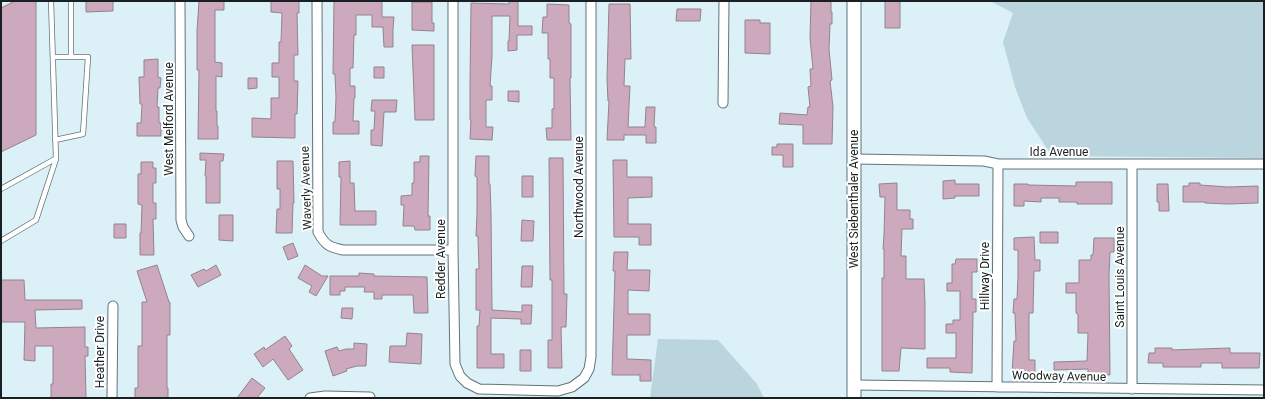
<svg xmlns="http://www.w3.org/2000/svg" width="1265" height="399" viewBox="0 0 1265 399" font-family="Roboto,sans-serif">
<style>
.green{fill:#bad5dd}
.building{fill:#cda9bd;stroke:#94838c}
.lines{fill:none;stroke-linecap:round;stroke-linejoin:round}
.service-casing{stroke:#61747a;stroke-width:6}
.minor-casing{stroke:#61747a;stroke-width:11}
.secondary-casing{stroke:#61747a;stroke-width:15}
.service{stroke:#fff;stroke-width:4.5}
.minor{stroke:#fff;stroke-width:9}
.secondary{stroke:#fff;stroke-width:13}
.labels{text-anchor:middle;stroke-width:4;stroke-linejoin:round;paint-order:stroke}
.street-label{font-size:12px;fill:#182022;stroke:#fff}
</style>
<rect width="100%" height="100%" fill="#dbf0f7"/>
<path class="green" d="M990,1H1264V158L1052,156L1027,118L1015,87L1003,42L1013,13Z
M658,339L718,340L757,384L764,398H650Z"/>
<path class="building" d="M15,1H36V135L1,152V8Z
M86,1H113V11L86,12Z
M199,1H224V10H215V62L222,63V77L216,76V111H217V126H218V139H198L199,70H197V31Z
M271,1H299V13H297L298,55H294V81H298L297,114H295V138L252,137V118L271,119V98H279V77H272V63H279V42H281L282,13L271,12Z
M334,1H382V17H394L393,29V47H384L383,27H372V15H356V35H354L353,68H350V86H355V98H354L353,121H359V134H333V122H335L336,98L335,74H333Z
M509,1H518V26H532V35H517V50L508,51V41H509L510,16H492V56L490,86H492V100H486V127H493L492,140L470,139L471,120H470V88L471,3L509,4Z
M811,1H831V12H832V24H830L829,49L832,80L830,81L833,107L832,144H803V125L779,124L780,113L807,115L808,107H810L808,87L811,86L810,69H813L810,38Z
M885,1H900V28H885Z
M412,2H432V23H434V31L412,30Z
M547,4L569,5V23L571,24V78H570L571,140H547L546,128H552V109H554V78H550V59H548V33H542L543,17H547Z
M609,4H630L631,59H625L624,86H630L628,127H645L646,107H655L654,127H656V143H646V135H624V140H607L609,101H608L607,79Z
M677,9H701L700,21H676Z
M745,20H760V23H770V54L745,53Z
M412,45H434V120H415Z
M158,59V77L161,78L160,88H158L157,107H159V123H161V136H137V123H141L142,104H140L139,77H144V60Z
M374,67H384V78H374Z
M248,78H257V88L248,89Z
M508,91H519V102L508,101Z
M372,100H397L396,112H384L382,146L371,145V130H374L375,111H371Z
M777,144H793V167H783V155H772V147H777Z
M200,153L224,154L223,161H220V203H206V176H205L206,160H200Z
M420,156H429L428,216H430V230H415L414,226H403L404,205H401V196L412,195V183H414V162H420Z
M476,156H489V184H490L491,213L492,310L522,312V305H532L531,324H521V319L491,318V354H504V368H477V326H479L480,310H476V269H479L478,236H476L477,213V177L475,176Z
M549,158H563L564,294H567L566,327H561L562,368H548V340H552V280H550Z
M613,160H627V177H652V197L628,198V224H651V245H639V237H614Z
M277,161H293L294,203H293L292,233H276L277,209H280V189H277Z
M350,161V183H354L355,211H376V225H340L341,177H339V162Z
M141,162H153V168H156V183H153V203H156V219H153L154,255H140V233H141L142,205L138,204V174H141Z
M522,176H533V197H522Z
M955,180V184H979V196H955V198L943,199V181Z
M1076,182H1112V204H1077V202H1059V198H1041V202L1024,201V206H1014V184H1028V185L1076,186Z
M897,183V210H910V219H913V229H902L901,256H906V279H924L925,304V349L901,348L899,371H882V278H884V249H883L884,235L885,197H880L879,184Z
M1189,183H1200V185L1228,187L1258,186V203L1228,204L1205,203V202H1183V186H1189Z
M1157,184H1168L1169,211H1159V202H1157Z
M219,215H233V241L219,240Z
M522,220L534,221L533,241H521Z
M114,224H126V238H114Z
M1040,232H1058V243H1040Z
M1034,237L1035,260H1040V271H1034L1033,313H1029V360H1035V373H1012L1014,341H1016L1015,313H1013L1014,299H1017L1018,277V250H1014V238Z
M1094,238H1114V252H1110L1109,276L1110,375L1088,373V369L1054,370V362L1087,361L1088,333H1078V314L1076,313V293H1066V283H1079V260H1091V255H1093Z
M293,243L298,256L288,260L283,247Z
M614,252H628L627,270H650L649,291L628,290V314H650V335H627V359L651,360V381H640V375H612L615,271H613Z
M956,259H977V272H972V299H976V312H973L972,373L950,372V368H927V358H956V333H946V324H953V320H960V291H947V283H952V264H955Z
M157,265L169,302H170V335H167V388H168V398H135V388H138V346H142V302H147L137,271Z
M216,265L221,275L198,287L191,275L204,269L206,271Z
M305,265L322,276H328L316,296L309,292L312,286L298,278Z
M522,266H533L532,287H521Z
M359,273L374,274V276L427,277L428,313H414L413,295H382V299H374V292H364L365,287H345V291H340V295H330V276H359Z
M1,280H24L25,300H82V309L35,310L36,328L85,327V347H88V356H85L86,398H51V384H53V346H35V361L24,360L25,322H1Z
M342,308H353L352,319L341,318Z
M407,333L422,334L421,364L389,362L390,346H406Z
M285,336L292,346L289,349L303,370L288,380L273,359L263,367L254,354L264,347L265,350Z
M354,343L367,344L366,366H357L346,369L347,371L333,376L325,351L337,347L339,351L346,349H354Z
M1155,348H1172V350L1230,348V353H1260L1259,368H1222V363H1201V367H1163V363H1148L1149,353H1155Z
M520,350H531V371H520Z
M252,378L265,388L257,398H237Z"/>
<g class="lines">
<g class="service-casing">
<path id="service" d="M53,57H88L83,134L55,140
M71,57V1
M1,189L55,159
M1,241L36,220L56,159L51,1"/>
</g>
<g class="minor-casing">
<path id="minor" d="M180,1L181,220L183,227L189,236
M317,1L318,232C325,245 329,247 343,250H453
M453,1V250L455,364L460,376L467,383L479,389L558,391L572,387L584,378L589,369L591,357V1
M723,103L724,1
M854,159L984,161L998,164H1264
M854,385L1264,390
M997,387L998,164
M1132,389V165
M112,398L113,306
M310,398L325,396L370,397"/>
</g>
<g class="secondary-casing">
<path id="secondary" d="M854,398V1"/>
</g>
<use href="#service" class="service"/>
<use href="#minor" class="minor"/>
<use href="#secondary" class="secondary"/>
</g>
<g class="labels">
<g class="street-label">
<text transform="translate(169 119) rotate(-90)" y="4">West Melford Avenue</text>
<text x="1059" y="156">Ida Avenue</text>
<text transform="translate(579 187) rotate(-90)" y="4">Northwood Avenue</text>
<text transform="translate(306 188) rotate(-92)" y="4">Waverly Avenue</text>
<text transform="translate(854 199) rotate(-90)" y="4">West Siebenthaler Avenue</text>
<text transform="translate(441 259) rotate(-90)" y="4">Redder Avenue</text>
<text transform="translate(985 276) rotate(-90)" y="4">Hillway Drive</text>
<text transform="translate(1120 277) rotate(-90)" y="4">Saint Louis Avenue</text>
<text transform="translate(100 352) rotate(-90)" y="4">Heather Drive</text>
<text transform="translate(1059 376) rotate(1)" y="4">Woodway Avenue</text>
</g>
</g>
<rect width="1265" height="399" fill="none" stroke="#182022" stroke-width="4"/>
</svg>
